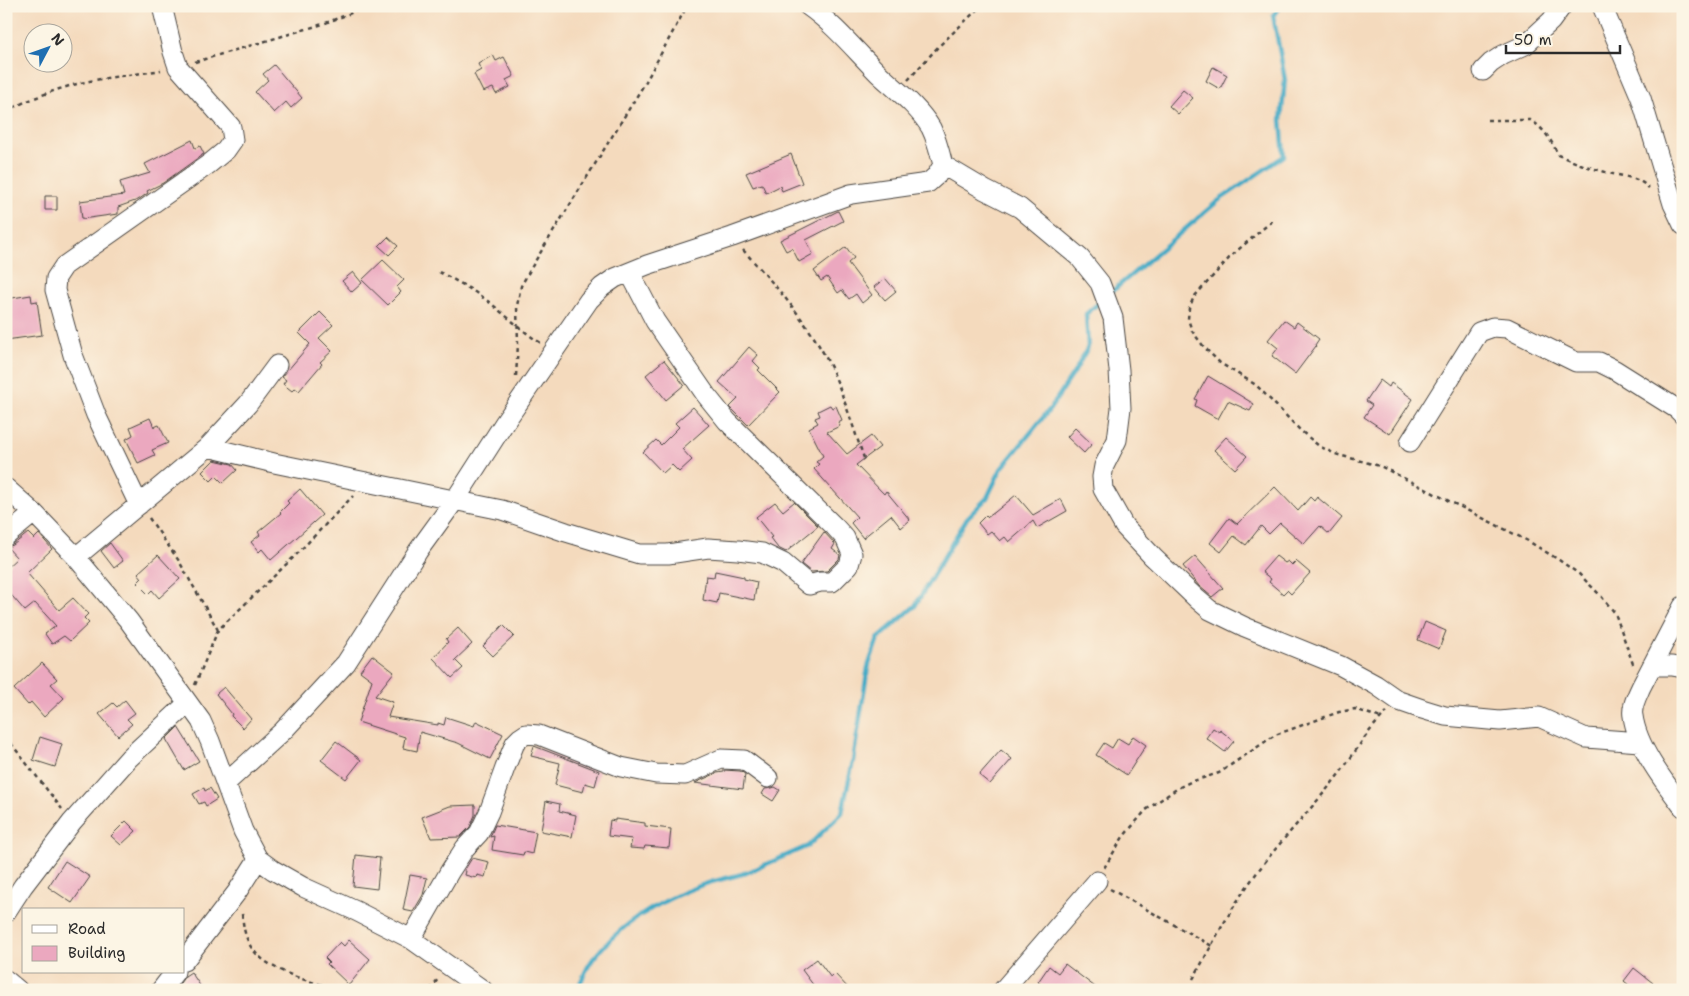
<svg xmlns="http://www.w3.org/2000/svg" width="1689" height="996" viewBox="0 0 1689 996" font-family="'Shantell Sans',sans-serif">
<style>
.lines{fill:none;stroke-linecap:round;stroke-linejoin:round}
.stream{stroke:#46abc6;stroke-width:4.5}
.building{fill:#eba8bf}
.minor-casing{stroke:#494541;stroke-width:21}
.path{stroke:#494541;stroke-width:2.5;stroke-dasharray:4 4;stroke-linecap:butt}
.minor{stroke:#fff;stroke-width:19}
</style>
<rect width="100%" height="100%" fill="#fcf5e5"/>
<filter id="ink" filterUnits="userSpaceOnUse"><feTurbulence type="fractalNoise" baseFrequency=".02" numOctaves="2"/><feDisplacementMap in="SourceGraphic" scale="10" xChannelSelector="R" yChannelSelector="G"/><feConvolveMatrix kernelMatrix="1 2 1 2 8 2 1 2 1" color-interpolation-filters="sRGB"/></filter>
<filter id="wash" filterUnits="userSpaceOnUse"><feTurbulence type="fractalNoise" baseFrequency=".0096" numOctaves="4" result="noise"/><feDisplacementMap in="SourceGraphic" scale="20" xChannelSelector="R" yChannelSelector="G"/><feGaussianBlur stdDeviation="1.12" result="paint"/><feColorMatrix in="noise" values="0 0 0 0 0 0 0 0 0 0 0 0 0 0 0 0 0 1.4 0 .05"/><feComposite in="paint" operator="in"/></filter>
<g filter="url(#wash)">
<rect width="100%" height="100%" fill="#f4dabd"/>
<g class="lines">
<path class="stream" d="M1109,294L1218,201L1284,156L1281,120L1285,80L1273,15L1282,6
M746,873L808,846L842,813L853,761L868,667L878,638L915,606L967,518L987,498L1001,469L1050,409L1075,371L1088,347L1086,314L1101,301
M577,990C582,980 586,968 593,959C620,924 661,900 702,885C716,880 732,877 746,873H744"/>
</g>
<g id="blocks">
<path class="building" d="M493,55L496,61L504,57L514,76L506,80L510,87L496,94L493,88L483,92L474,74L481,70L478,64Z
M274,65L302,98L291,108L286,102L274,113L255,92L268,80L263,74Z
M1213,67L1227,75L1220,89L1206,81Z
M1183,90L1193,98L1178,114L1169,106Z
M192,140L195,148L200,146L204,154L202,155L163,183L147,191L148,193L138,200L118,207V214L82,219L80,201L124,195L120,182L150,173L145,164Z
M791,154L802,183L782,191L780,186L766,193L762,184L753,187L746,173Z
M45,196H57V210H45Z
M838,211L843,221L806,240L813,254L799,262L792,248L786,251L780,240Z
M388,237L398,246L389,255L379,246Z
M846,247L854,258L848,263L872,295L862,303L856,294L849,299L842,290L838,293L827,277L821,281L814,271Z
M383,260L404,280L397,287L401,292L388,305L362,280Z
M353,272L362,283L352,292L342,281Z
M885,278L896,291L885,300L874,287Z
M31,295L32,302L37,301L42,335L6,340V299Z
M320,312L333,325L319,338L332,351L320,362L322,364L299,391L295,388L292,391L283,384L286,380L282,377L310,344L299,333Z
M1284,320L1294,327L1297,322L1319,339L1315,345L1316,346L1295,374L1272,356L1278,348L1268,340Z
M749,347L758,355L753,361L760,368L758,370L780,392L748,425L730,407L738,399L719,382Z
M664,360L684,385L666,400L646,375Z
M1208,376L1254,404L1250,411L1228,401L1218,419L1195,406L1197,400L1195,399Z
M1380,380L1389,387L1391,383L1413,399L1390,434L1364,417L1372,405L1366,401Z
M830,405L832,408L836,406L842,420L838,422L840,426L827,432L847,454L871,436L880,447L856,465L884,494L886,491L910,520L901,528L891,515L863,538L851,523L857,517L814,469L819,464L816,462L823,456L809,428L818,423L815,418L820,416L818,411Z
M693,407L709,425L682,449L692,460L679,472L672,465L663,473L643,452L656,440L661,445L679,427L675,423Z
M150,418L154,427L159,425L168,443L152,450L155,455L138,463L126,439L133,435L130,427Z
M1075,428L1092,444L1084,453L1067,437Z
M1226,437L1247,456L1235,469L1214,450Z
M214,460L232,464L237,470L223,483L216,476L211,481L202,472Z
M1275,487L1298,511L1310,497L1314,501L1317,497L1342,518L1329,534L1320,526L1304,544L1280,523L1269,534L1261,526L1246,545L1234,536L1221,552L1210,543L1229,518L1237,524Z
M300,489L322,515L271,560L262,549L259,552L251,542L260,535L258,532L281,513L280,512L289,503L287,501Z
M1016,495L1033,515L1061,499L1067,511L1037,528L1033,521L1009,542L1005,537L1000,541L991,531L987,534L978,523L986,515L988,517L995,512Z
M775,502L783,511L794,502L818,526L786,552L778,548L770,538L772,537L756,517Z
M824,532L835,544L832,549L840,555L839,559L827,571L811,572L801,564Z
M28,533L34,539L39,534L52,549L27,573L59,610L73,598L88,614L84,618L89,623L70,641L64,636L52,644L45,634L56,626L35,603L25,611L6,589V568L17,558L7,547L13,545Z
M110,543L123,561L114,568L101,551Z
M158,555L180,579L159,598L152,590L148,594L137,583L142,578L138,573Z
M1195,556L1223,588L1212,597L1199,586L1183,566Z
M1276,556L1285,563L1288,561L1292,565L1296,561L1310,573L1291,594L1287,590L1283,594L1269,582L1271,579L1262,572Z
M715,571L744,577V579L757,582L754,600L719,593L717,603L703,600L706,576L714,577Z
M1425,622L1446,631L1439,649L1418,640Z
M503,625L514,636L493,656L483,646Z
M458,628L472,644L455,660L463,668L452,678L433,658L448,642L446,639Z
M372,655L394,672L375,696L393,702L388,717L438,725V723L444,725L446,717L474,726L476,721L503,734L490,759L458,743L420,732L417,751L403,748L405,737L358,722L372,680L360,671Z
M42,663L57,679L51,684L64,698L44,717L31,702L28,705L14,689Z
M224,687L251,719L243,728L231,716L232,714L216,694Z
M125,700L135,713L127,719L132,724L118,736L99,714L113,703L117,707Z
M178,727L199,761L184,770L166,739Z
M1213,728L1219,732L1220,730L1234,741L1225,752L1206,738Z
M1133,736L1146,745L1127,775L1096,755L1104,743L1112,748L1118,738L1128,744Z
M40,737L62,744L55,767L33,760Z
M336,741L361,760L346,779L321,760Z
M534,746L599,771L595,786L585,783L583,792L555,785L560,763L531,756Z
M1001,750L1012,759L990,784L979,775Z
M724,770L740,771L745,774L743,789L695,783L717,773L724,772Z
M775,787L780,790L773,801L762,794L765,789L772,788Z
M204,788L205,791L210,788L217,799L206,806L204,802L199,804L193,794Z
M546,801L560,804L559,811L576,815L572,837L541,831Z
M475,805V815L470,827L460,837L431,838L422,817L450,806Z
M615,819L645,823V826L671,829L669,848L645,846L644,849L630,848L632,839L608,836L610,820L615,821Z
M126,821L136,831L121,845L111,836Z
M495,825L536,832L532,854L524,852L523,855L492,850L494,836L490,837Z
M356,855L380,858L377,889L353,886Z
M472,858L489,862L485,877L477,875L476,878L465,875L466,871H464Z
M65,861L90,877L72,903L48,887Z
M410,875L427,878L423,895L413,912L403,910Z
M349,940L370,959L349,985L327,964L329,962L325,958L340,942L344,946Z
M817,959L831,978L835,974L850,990H817L802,970Z
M1065,964L1099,990H1048L1038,982L1049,966L1058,973Z
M1634,968L1653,983L1647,990H1635L1624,981Z
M191,972L203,990H175L185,976Z"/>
</g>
</g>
<g filter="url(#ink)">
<use href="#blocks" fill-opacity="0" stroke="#494541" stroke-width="1"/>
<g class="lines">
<g class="minor-casing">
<path id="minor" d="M1602,6L1641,98L1673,204L1683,225
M1483,71L1491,63L1503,55L1525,45L1551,21L1562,6
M943,165L985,190L1020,208L1080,258L1100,283L1113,318L1119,370L1121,408L1117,440L1104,466L1102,477L1103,489L1124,526L1153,557L1197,599L1210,610L1245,627L1341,666L1376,685L1399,701L1422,709L1445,716L1500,721L1539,717L1586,738L1640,742
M1410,442L1479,332L1493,327L1507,328L1576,362H1599L1615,370L1677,409L1683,415
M208,447L274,463L502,510L566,532L639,554H668L708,548L738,550L762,553L783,563L809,585L820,582H832L849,565L852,554L845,538L835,527L727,421L706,395L655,321L630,273
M6,488L34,513L76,557L129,621L201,721L210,741L243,831L258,859L273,870L303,887L356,911L411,939L483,990
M139,505L96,415L73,355L55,290L56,278L64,266L209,164L226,150L233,140L231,127L178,67L173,52L162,6
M6,536L34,513
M76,557L208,447L248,404L277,365
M1683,606L1641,687C1637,696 1631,707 1633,716C1637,747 1665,783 1683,807
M1652,666H1672L1683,668
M226,783L283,731L346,663L418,551L455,500L505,422L589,300L602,287L615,278L647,265L732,237L851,194L928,183L937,175L943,165C940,153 937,140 931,128C918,106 896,90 878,73C855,50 835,25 808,6
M6,912L23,886L72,822L129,758L188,703
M411,939L450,871L465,848L479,833L489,812L505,768L515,743L520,738L526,734L539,735L621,767L656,774L685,775L721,759L744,760L768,778
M184,961L237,892L258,859
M6,980L18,990
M161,990L175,972
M1003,990L1097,881"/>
</g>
<path class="path" d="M195,62L323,24L369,6
M908,80L937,48L981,6
M6,111C34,97 63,86 95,80C117,76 139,74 161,70
M1487,120H1530C1543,127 1552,141 1558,155C1572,161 1587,167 1602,171C1619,177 1636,175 1649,188
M1272,221L1232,255L1194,297L1189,308L1188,319L1192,331L1204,347L1220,363L1256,385L1301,431L1319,446L1335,454L1380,466L1528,541L1559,560L1579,574L1601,596L1615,613L1633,664
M743,250C777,287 812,326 833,372C845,400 854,430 864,458
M439,272C461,283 482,295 501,312C515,323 526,334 541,343
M516,376L518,344L517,306L521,286L534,263L645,83L687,6
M149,518L179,561L218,630
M195,685L218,630L296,555L353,496
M6,737L62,809
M1104,868L1123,837L1146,810L1178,788L1190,782L1219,773L1275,735L1339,712L1355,709L1381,718
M1110,889L1212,946
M242,914C243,923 244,933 248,941C260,971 316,984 344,990
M1193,979C1212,945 1230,909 1253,878C1278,843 1309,812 1336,778C1353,757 1366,731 1387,712
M430,990L438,979"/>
<use href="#minor" class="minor"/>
</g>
</g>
<rect width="1689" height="996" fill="none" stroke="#fcf5e5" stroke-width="25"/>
<rect x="22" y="908" width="162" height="65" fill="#fcf5e5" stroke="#a8a49b"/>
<rect x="32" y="925" width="25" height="8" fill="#ffffff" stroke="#a8a49b"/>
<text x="68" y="934" font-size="15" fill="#2b2b2b">Road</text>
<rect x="32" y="946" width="25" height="15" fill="#eba8bf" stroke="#a8a49b"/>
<text x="68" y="958" font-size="15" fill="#2b2b2b">Building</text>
<g transform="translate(48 48) rotate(49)"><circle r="24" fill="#fcf5e5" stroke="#a8a49b"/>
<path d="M0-4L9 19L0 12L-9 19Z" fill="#1f6fb2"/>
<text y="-8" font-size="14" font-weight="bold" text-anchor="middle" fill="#2b2b2b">N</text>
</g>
<path d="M1506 45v8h114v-8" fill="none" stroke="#2b2b2b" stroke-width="2.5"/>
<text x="1514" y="45" font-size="15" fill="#2b2b2b" stroke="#fcf5e5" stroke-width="4" paint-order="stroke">50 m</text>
</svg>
